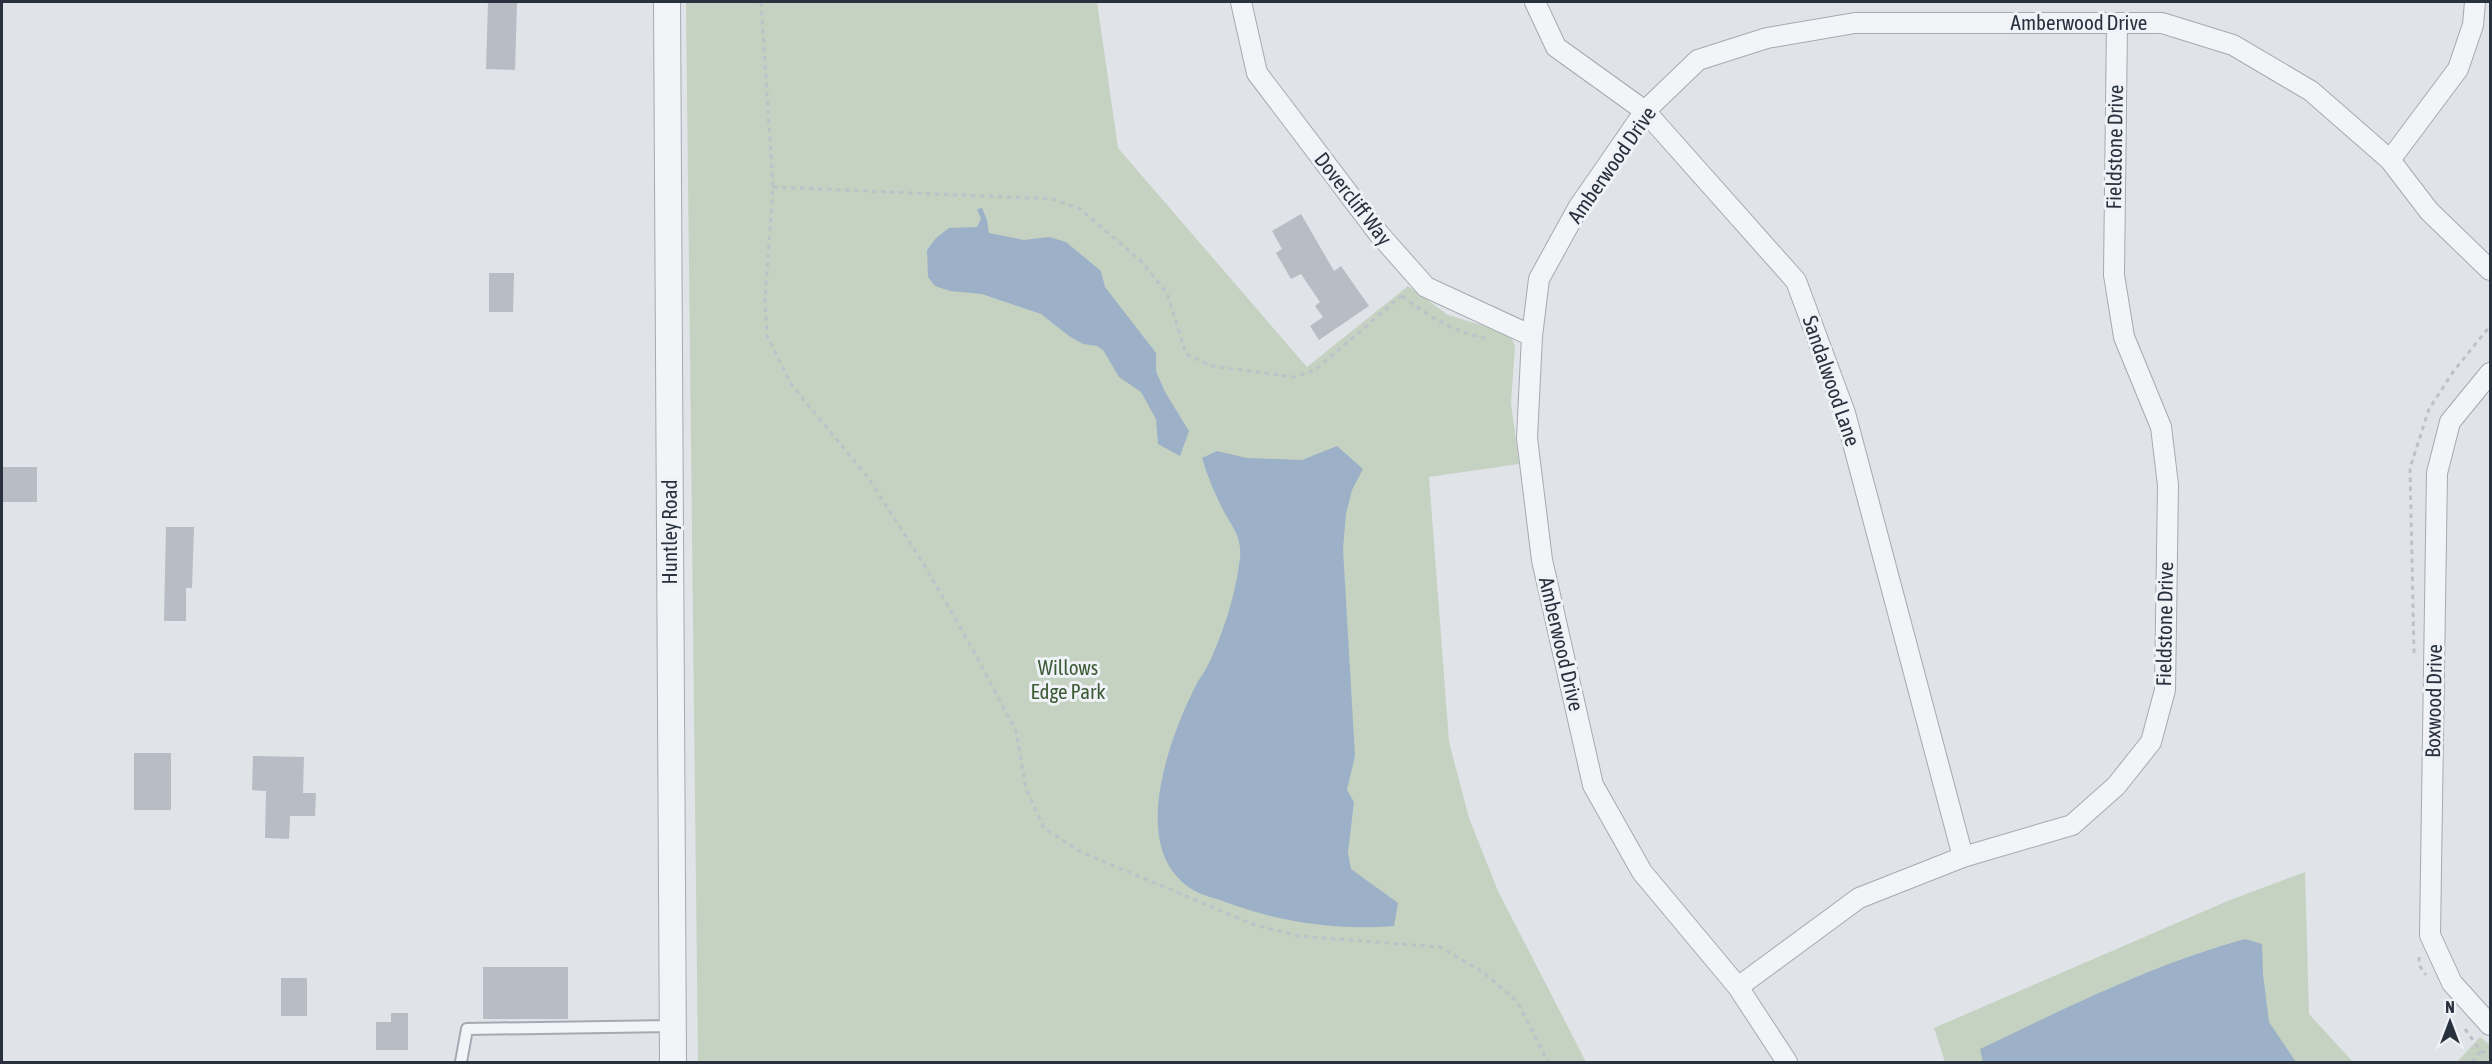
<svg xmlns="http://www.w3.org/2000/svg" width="2492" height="1064" viewBox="0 0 2492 1064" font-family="'Asap Condensed',sans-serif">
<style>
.green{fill:#c5d2c1}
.water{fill:#9cb1c8}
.building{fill:#b7bcc5}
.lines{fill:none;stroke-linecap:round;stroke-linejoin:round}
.service-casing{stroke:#a5aab2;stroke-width:14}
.minor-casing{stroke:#a5aab2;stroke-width:22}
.tertiary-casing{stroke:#a5aab2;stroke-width:28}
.path{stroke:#bec1c7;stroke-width:3;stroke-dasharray:4.5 4.5;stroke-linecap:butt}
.service{stroke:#f2f4f7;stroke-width:10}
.minor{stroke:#f2f4f7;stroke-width:20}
.tertiary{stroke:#f2f4f7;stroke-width:26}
.labels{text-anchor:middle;stroke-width:6;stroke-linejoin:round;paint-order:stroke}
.street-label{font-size:21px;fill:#29313f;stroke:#eff2f6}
.park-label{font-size:21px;fill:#3d5b36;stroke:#eff2f6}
</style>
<rect width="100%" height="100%" fill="#e0e3e8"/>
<path class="green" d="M686,2H1097L1118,148L1307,367L1408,286L1448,315L1500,331L1512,339L1515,347L1511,403L1519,464L1429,477L1449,742L1469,818L1498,891L1586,1062H698Z
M2305,872L2309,1014L2353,1062H1945L1934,1028L2230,900Z
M2480,1037L2490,1045L2489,1062H2457Z"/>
<path class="water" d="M982,208L987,220L989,233L1024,240L1049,237L1066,242L1101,271L1105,287L1156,353V371L1165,392L1189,431L1180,456L1158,444L1156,419L1141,392L1119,377L1103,350L1097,346L1083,344L1069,336L1041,314L982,294L950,291L935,286L928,277L927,250L936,238L949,228L977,227L981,219L977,209Z
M1337,446L1363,469L1352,490L1346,514L1343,549L1355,756L1347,790L1354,802L1348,853L1351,869L1398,903L1394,926C1337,931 1279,922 1225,902C1215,898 1204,896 1195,891C1125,852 1170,736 1197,683C1201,676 1206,670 1209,663C1224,631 1236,593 1240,558C1242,536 1232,527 1222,508C1214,492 1207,475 1202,458L1217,451L1247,458L1302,460Z
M2245,939L2262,944L2263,974L2269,1022L2296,1062H1983L1980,1049C2066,1008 2153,964 2245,939Z"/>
<path class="building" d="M488,2H517L515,70L486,69Z
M1301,214L1334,271L1341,266L1369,306L1319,340L1310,326L1323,317L1315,306L1320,302L1301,274L1291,279L1276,253L1282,249L1272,231Z
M489,273H514L513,312H489Z
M2,467H37V502H2Z
M166,527H194L192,588H186V621H164Z
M134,753H171V810H134Z
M253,756L304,757L303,793H316L315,816H290L289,839L265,838L266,791L252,790Z
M483,967H568V1019H483Z
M281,978H307V1016H281Z
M391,1013H408V1050H376V1022H391Z"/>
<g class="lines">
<g class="service-casing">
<path id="service" d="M461,1062L467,1029L672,1026"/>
</g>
<g class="minor-casing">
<path id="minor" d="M1241,2L1257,73L1379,234L1426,287L1532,336
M1535,2L1556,47L1645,111L1796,281L1845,413L1963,857
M2390,160L2458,69L2473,25L2475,2
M2490,373L2450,422L2437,473L2430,935L2452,983L2490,1025
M1738,987L1859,898L1963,857L2072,825L2116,786L2151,742L2165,690L2168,485L2161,427L2124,337L2114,275L2117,23
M1787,1062L1738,987L1642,872L1593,785L1542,560L1527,438L1532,336L1539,279L1578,208L1645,111L1698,60L1767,38L1855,23H2162L2233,45L2311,91L2390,160L2429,211L2490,270"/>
</g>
<g class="tertiary-casing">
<path id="tertiary" d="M667,2L673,1062"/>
</g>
<path class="path" d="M761,2L773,187L765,300L767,336L791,384L869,479L923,563L971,646L1016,731L1026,789L1044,828L1081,852L1255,925L1298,936L1440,947L1483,972L1517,1001L1548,1062
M773,187L1053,199L1080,209L1140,260L1167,293L1186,354L1212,366L1294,377L1315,370L1406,292
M1402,296C1431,318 1453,332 1490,339
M2414,653L2410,468L2429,409L2453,372L2490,326
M2419,957V965L2426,975
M2465,1029L2481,1051L2490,1055
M2472,1062L2481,1051"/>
<use href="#service" class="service"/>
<use href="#minor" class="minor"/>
<use href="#tertiary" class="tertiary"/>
</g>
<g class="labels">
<g class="street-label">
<text x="2079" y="30">Amberwood Drive</text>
<text transform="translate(2115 147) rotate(-89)" y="7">Fieldstone Drive</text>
<text transform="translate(1612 165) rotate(-55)" y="7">Amberwood Drive</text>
<text transform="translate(1353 199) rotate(52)" y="7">Dovercliff Way</text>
<text transform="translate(1831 381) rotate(71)" y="7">Sandalwood Lane</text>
<text transform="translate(670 532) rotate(-90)" y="7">Huntley Road</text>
<text transform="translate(2165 624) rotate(-89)" y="7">Fieldstone Drive</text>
<text transform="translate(1561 644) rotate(77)" y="7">Amberwood Drive</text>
<text transform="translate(2434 701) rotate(-89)" y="7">Boxwood Drive</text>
</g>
<g class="park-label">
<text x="1068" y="675">Willows<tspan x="1068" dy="24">Edge Park</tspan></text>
</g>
</g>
<rect width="2492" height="1064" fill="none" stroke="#29313f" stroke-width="6"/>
<g transform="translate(2450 1022)" stroke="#eff2f6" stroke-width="4.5" paint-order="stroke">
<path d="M0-4.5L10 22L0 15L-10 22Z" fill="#29313f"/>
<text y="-9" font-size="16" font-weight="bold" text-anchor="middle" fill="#29313f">N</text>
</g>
</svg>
